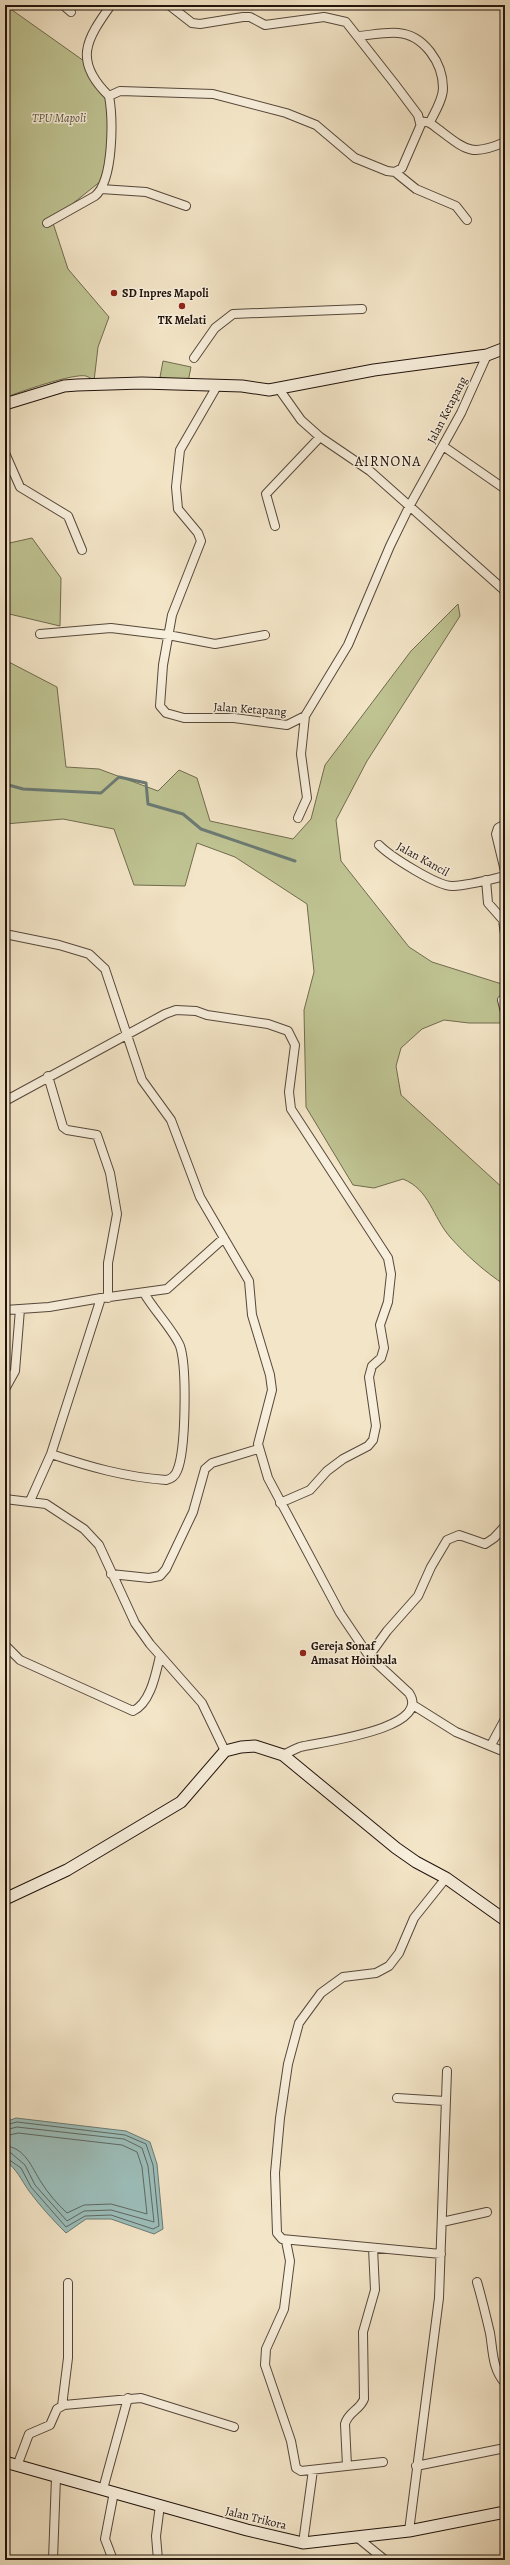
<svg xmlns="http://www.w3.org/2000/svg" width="510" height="2565" viewBox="0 0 510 2565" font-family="Alegreya,serif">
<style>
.green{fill:#bfc392;stroke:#706b4f}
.water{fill:#9cbeba;stroke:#6b7a74}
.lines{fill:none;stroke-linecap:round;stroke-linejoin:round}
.shore{stroke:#5e6863;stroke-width:1}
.stream{stroke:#6b7a74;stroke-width:3}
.street-casing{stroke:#56483b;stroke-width:10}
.secondary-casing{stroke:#21130c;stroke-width:13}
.street{stroke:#f7eedb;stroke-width:8}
.secondary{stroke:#f7eedb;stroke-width:11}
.poi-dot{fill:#8f2418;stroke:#f7eedb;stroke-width:1.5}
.labels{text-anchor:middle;stroke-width:3;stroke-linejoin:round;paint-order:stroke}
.park-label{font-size:12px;font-style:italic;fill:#58513b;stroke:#f7eedb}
.poi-label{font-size:12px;font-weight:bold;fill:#21130c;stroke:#f7eedb;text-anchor:start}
.street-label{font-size:12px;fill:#21130c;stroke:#f7eedb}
.quarter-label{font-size:14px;letter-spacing:1px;fill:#21130c;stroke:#f7eedb}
</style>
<rect width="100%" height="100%" fill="#f3e5c7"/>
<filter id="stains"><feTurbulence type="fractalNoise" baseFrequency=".005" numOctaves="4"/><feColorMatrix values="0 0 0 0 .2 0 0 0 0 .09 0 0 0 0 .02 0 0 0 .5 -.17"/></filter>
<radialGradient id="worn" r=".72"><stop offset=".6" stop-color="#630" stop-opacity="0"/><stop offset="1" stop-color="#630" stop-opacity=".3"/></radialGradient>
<path class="green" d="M5,5L84,61L111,96L106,177L52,220L68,269L109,317L98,347L94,381C92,379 89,377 86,376C74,373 18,392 5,398Z
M163,361L191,367L188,382L160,377Z
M32,538L61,578L60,626L5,613V544Z
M458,604L460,616L367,761L336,820L341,861L409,947L432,962L505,985V1023H469L444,1020L422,1029L401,1048L396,1066L401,1095L505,1190V1285C485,1272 466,1255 450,1237C432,1216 430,1190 403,1179L374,1188L353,1185L306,1107L304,1010L314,972L307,904L235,857L197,843L185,886L134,885L114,829L63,819L5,824V660L57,687L66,767L99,769L158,791L179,770L197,778L210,821L293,839L311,819L325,765L411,651Z"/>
<path class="water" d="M16,2118L126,2131L150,2142L157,2164L163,2229L154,2234L111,2219H86L66,2233C53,2220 40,2206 29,2191C20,2178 18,2171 5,2160V2122Z"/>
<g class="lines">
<path class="shore" d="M5,2125L17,2122L125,2135L146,2144L153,2165L159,2226L153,2229L111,2215L85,2216L66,2227L31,2187L21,2168L5,2157
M5,2130L17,2127L124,2139L142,2148L148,2166L154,2222L111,2210L84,2211L67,2221L35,2185L25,2165L11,2153L5,2152
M5,2136L18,2133L122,2145L137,2152L142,2167L147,2214L111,2204L84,2205L67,2213C57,2204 48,2193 41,2182C32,2168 25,2147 5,2146"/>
<path class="stream" d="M5,784L23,789L101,793L119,777L146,783L148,804L183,814L201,829L295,861"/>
<g class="street-casing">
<path id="street" d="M63,5L71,12
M169,5L192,23L200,24L243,17H250L265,25L324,17L346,22L394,83L418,115L420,123
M358,36C371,35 385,32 398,33C424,35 443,63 443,88C443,99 435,112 430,122
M109,96C73,61 86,40 111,5
M395,172L416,189L456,206L467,220
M101,189L146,192L186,206
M47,223L95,196C114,180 113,118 109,96L120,91L213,94L286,113L316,125L355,158L387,171L395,172L402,168L422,122C429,121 433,125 438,129C466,150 471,157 505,142
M194,358L215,328L233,314L362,309
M217,386L180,450L176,487L178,509L198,533L201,541L172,615L163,665L160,706L166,713L184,718H234L287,725L305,716L348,645L390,546L410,505L461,413L487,355
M279,389L301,420L320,437L370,471L505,591
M443,446L505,489
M5,453L20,487L68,516L82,550
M275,526L266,494L320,437
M40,634L111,628L168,635L215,644L265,635
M298,818L307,798L301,754L305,716
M505,824L498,828L496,834L505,871
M379,845C390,856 438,887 453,886C470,885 488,880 505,876
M486,880L488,903L503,920L505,934
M5,934L59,945L89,954L105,969L142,1080L171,1120L200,1197L249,1281L252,1315L270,1375L272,1390L258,1444L268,1478L340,1613L369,1656L409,1693C433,1729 320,1742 300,1747C295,1749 289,1752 283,1755
M502,1000L505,1012
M48,1076L63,1127L67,1130L97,1135L110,1173L117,1214L108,1263V1298
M5,1101L165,1014L176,1010L196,1011L207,1015L268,1024L288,1031L295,1045L289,1092L291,1109L388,1258L391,1274L388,1302L380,1325L384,1348L381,1358L372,1366L369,1377L376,1426L373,1440L368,1446L343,1459L327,1471L310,1490L280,1503
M102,1298L167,1289L224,1238
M5,1310L49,1307L101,1298L51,1454L30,1501
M5,1389L15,1371L20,1309
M51,1454C90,1467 125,1477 166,1480C171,1479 175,1476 177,1471C186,1451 187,1367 180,1346C174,1331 153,1309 144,1293
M5,1499L46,1504L84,1529L99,1545L135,1623L150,1644L202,1703L225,1751
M111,1574L149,1578L160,1576L166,1569L193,1512L205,1469L212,1463L258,1449
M5,1645L20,1660L133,1711C151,1703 156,1672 160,1656
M369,1656L387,1631L418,1596L431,1567L447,1540L459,1535L485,1544L494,1538L505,1526
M413,1705L456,1732L505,1752
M491,1745L505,1719
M397,2098L445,2101
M442,2222L487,2212
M286,2241L290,2261L284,2309L266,2349L265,2365L291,2441L296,2468L301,2471L383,2462
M441,2254L282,2239L277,2233L275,2173L280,2118L288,2064L299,2023L321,1993L343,1977L376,1973L389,1966L399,1953L414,1918L446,1878
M477,2282C482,2299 486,2316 490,2333C493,2350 492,2369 505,2383
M62,2406L68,2358V2283
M17,2466L29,2434L50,2425L57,2409L64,2405L141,2398L234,2427
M347,2466L345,2424C348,2412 360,2410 364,2399L363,2332L375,2290L373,2248
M416,2466L505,2448
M103,2489L128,2398
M409,2531L439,2298L447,2071
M358,2538L385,2560
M303,2543L313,2470
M53,2560L56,2477
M113,2560L105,2539L114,2492
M158,2560L156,2536L160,2505"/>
</g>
<g class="secondary-casing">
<path id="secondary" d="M5,404L64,386L77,385L142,383L242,386L269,390L374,370L487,355L505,348
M5,1899L67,1870L181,1802L225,1751L241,1747L255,1746L283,1755L396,1848L416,1862L446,1878L505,1920
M5,2462L247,2530L303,2543L409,2531L505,2512"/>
</g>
<use href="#street" class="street"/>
<use href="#secondary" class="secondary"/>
</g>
<g class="poi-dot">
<circle cx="114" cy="293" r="4"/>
<circle cx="182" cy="306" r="4"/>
<circle cx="303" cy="1653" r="4"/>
</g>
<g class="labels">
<g class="park-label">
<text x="59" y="122">TPU Mapoli</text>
</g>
<g class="poi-label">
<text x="122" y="297">SD Inpres Mapoli</text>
<text x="182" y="324" text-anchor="middle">TK Melati</text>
<text x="311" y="1650">Gereja Sonaf<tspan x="311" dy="14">Amasat Hoinbala</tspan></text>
</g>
<g class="street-label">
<text transform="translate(447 410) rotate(-63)" y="4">Jalan Ketapang</text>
<text transform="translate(250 709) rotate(4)" y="4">Jalan Ketapang</text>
<text transform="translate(423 859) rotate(29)" y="4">Jalan Kancil</text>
<text transform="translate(256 2518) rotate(14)" y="4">Jalan Trikora</text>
</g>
<g class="quarter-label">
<text x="388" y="466">AIRNONA</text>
</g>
</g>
<rect width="510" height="2565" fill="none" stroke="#f3e5c7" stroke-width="20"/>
<rect x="6" y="6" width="498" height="2553" fill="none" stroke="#21130c" stroke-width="2"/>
<rect x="10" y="10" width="490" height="2545" fill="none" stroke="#21130c"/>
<rect width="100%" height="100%" filter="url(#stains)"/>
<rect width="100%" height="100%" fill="url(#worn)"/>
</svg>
